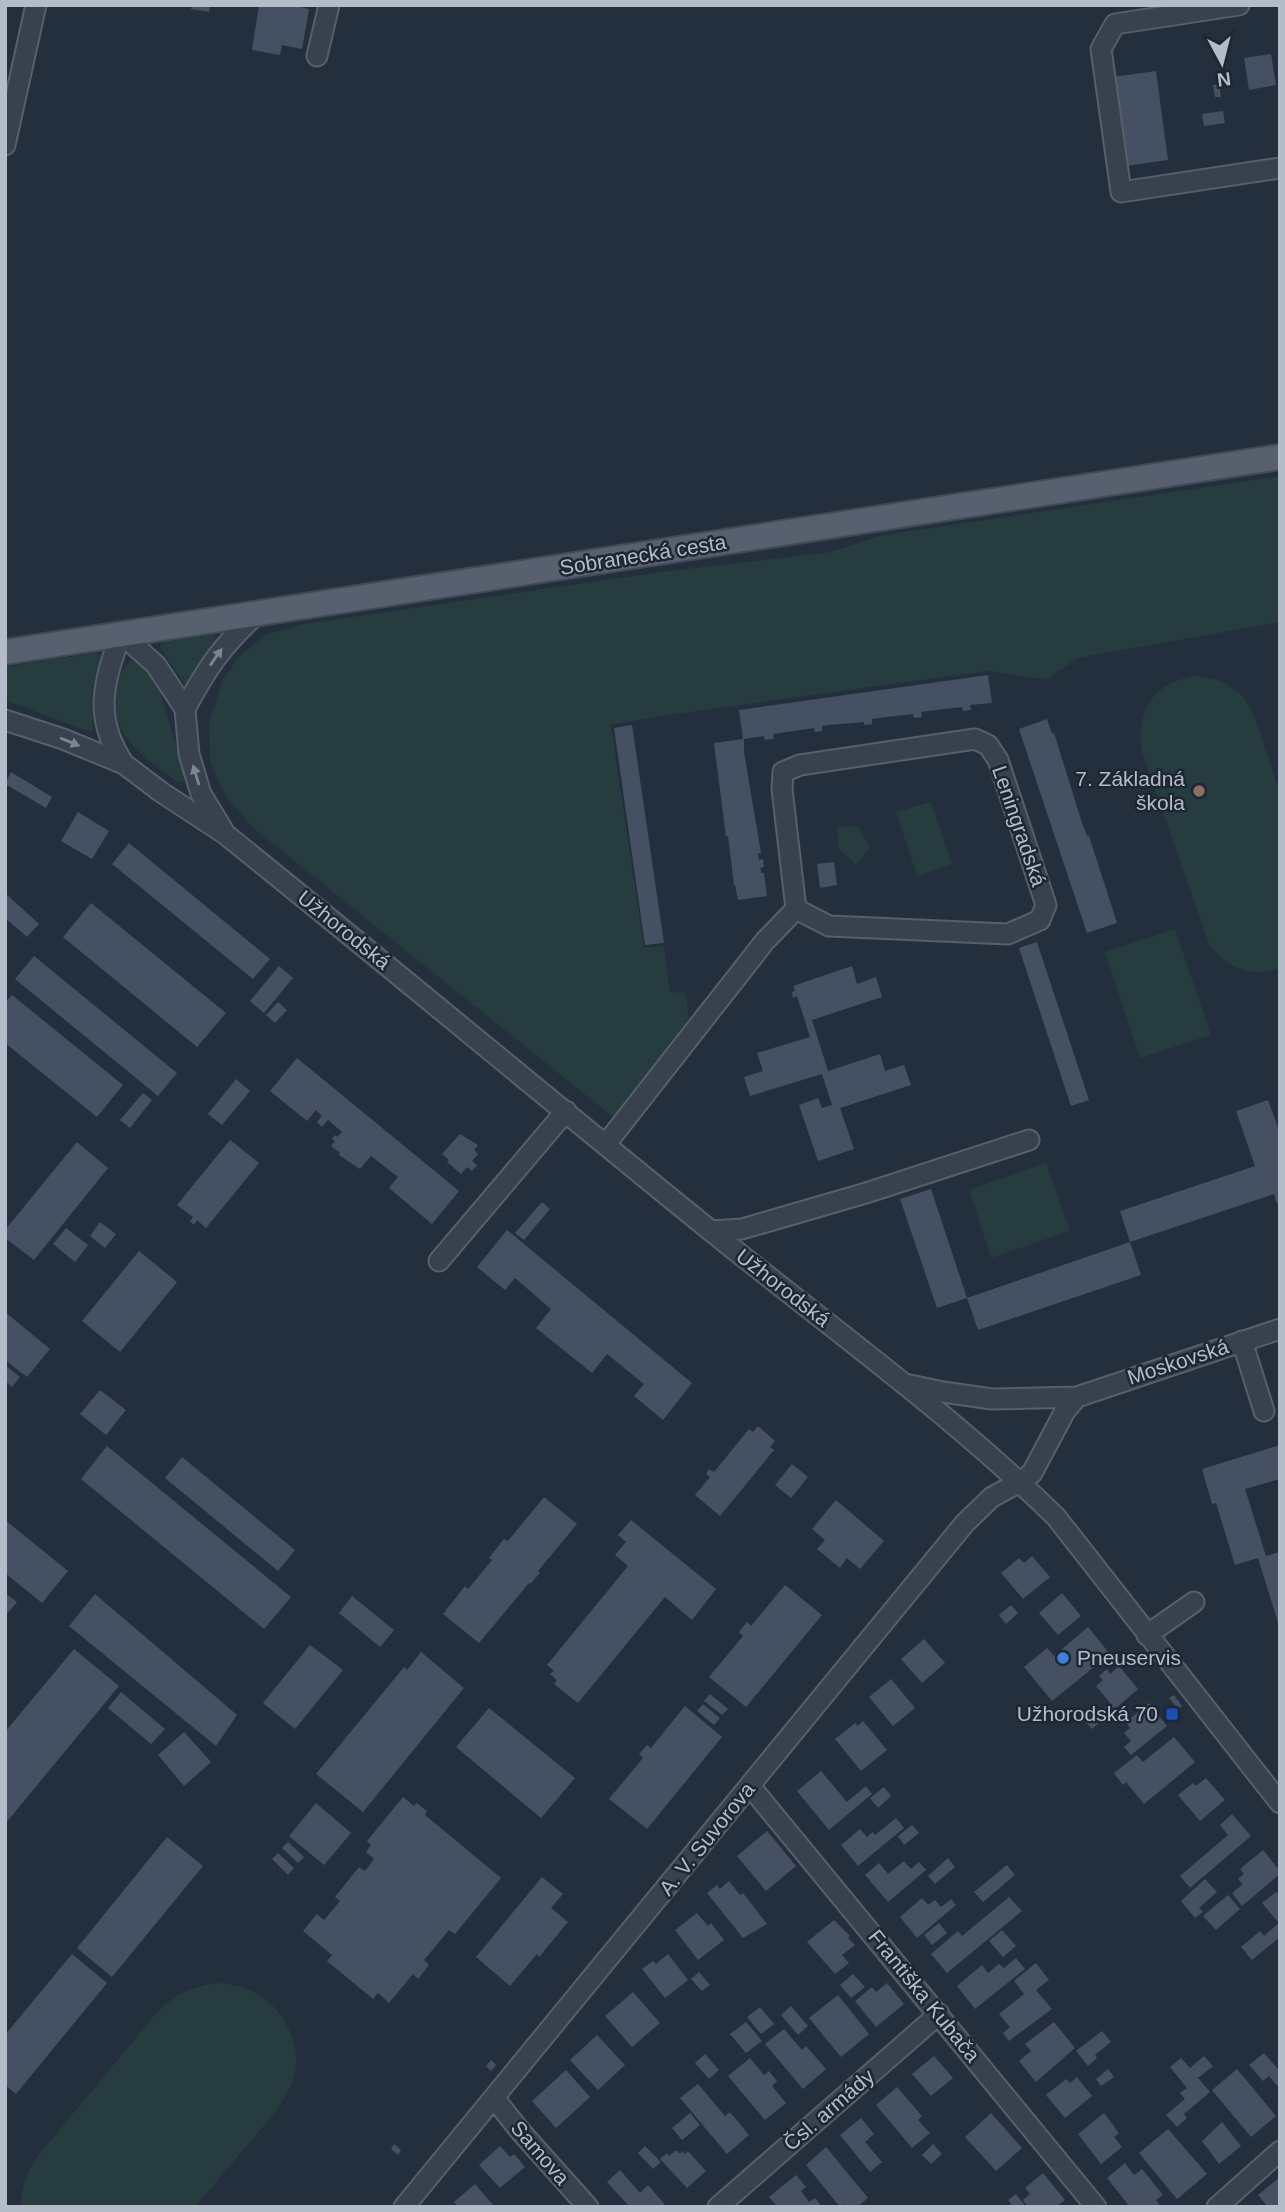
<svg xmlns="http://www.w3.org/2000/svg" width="1285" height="2212" viewBox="0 0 1285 2212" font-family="Arial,sans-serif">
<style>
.green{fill:#263c3f}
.building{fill:#455162}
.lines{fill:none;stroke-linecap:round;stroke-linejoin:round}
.minor-casing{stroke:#565f6c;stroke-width:23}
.major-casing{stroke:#414a57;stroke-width:28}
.minor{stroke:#38414e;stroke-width:19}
.major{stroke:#56606e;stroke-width:24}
.oneway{fill:#7c8592}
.education-dot{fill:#8d6e63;stroke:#1d2633;stroke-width:2.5}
.shop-dot{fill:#3f7fe0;stroke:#1d2633;stroke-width:2.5}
.transit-dot{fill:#1a4fb4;stroke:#1d2633;stroke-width:2.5}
.labels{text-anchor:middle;stroke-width:5;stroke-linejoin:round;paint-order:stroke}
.street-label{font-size:21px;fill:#b4bcc9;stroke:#1d2633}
.poi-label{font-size:21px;fill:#b4bcc9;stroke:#1d2633;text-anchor:end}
</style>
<rect width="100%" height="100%" fill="#242f3e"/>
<path class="green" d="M1280,476V622L1077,658L1047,680L988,671L661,716L611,725L644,948L664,946L670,992L685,993L689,1016L685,1027L613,1117L251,826L224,794L210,761L209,722L223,679L239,657L265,635L304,624L653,573L831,552L883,535Z
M212,635L216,637L189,684L186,686L162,651L160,645L164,642Z
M95,653L101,655V660L92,690L93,731H87L5,700V667Z
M132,659C146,664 153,678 160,691L185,776L183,782H178C146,760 110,736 116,693C117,680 122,667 132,659Z
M1195,676L1222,681L1243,696L1255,717L1280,793V968C1251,978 1226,968 1209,944L1142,752C1136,711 1152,683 1195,676Z
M931,802L952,864L917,876L896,812Z
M858,826L870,848L856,865L839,849L837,827Z
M1175,929L1211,1035L1140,1058L1105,952Z
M1046,1163L1070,1231L991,1258L969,1190Z
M215,1983C242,1984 268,1994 283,2019C315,2070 283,2103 251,2141C232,2163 214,2185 195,2207H21C20,2189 27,2173 36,2158L154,2016C174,1995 186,1989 215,1983Z"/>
<path class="building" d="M192,5H210L209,12L191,9Z
M259,5H292L309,9L302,49L282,45L280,55L252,50Z
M1271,54L1276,85L1249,90L1244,58Z
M1156,71L1168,160L1125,166L1113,77Z
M1219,84L1221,97H1215L1213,85Z
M1223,111L1225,123L1204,126L1202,114Z
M988,675L992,703L970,705L971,710L963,711L962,707L928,711L921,712L922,717L914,718L913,714L878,718L872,719V724L864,725V722L829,725L822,726V731L815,732L814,728L773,734L774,739H770L765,740L764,736L744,739V752L761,853H758L759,860L763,859L764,867L760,868L761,870V873H764L767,896L738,900L735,885H734L728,836L726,837L714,743L743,739L739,710Z
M1047,719L1052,734L1054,733L1082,823L1087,836H1089L1117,923L1087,933L1019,729Z
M632,725L664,943L645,945L614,728Z
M11,772L52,797L46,808L5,784Z
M78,812L109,831L92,859L61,841Z
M129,843L270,959L253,979L112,864Z
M834,862L837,885L820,888L817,864Z
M5,893L39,924L27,937L5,918Z
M91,903L226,1013L197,1047L63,937Z
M1037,942L1089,1100L1071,1106L1019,948Z
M34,956L177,1073L158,1096L15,979Z
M279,966L293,978L264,1013L250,1001Z
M852,966L857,984L876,977L882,997L812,1020L828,1071L880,1054L885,1071L904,1065L911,1085L840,1108L854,1149L818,1161L799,1105L818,1098L822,1108L832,1105L822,1074L750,1096L744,1077L763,1071L757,1053L810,1037L797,996L793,998L792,992L795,991L793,986Z
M12,995L123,1085L97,1117L5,1043V1003Z
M278,1002L287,1010L275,1023L266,1015Z
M297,1058L459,1191L432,1224L389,1188L398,1177L371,1156L360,1169L339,1155L340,1153L331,1146L335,1141L332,1139L335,1135L337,1137L342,1132L328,1120L322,1127L317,1122L322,1116L316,1110L307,1121L270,1091Z
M236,1079L250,1091L222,1125L208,1114Z
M143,1093L152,1100L130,1128L120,1120Z
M1268,1100L1280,1133V1203L1277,1204L1274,1194L1130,1242L1141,1275L978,1330L967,1298L937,1308L900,1199L931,1189L967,1298L1130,1242L1120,1211L1255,1166L1236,1111Z
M460,1134L478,1145L474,1150L478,1154L472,1161L477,1165L472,1171L467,1167L461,1174L447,1162L449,1160L442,1154Z
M230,1140L259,1163L206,1228L197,1220L194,1225L190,1221L193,1217L177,1205Z
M77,1142L108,1168L34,1260L5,1238V1230Z
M542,1202L550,1209L524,1240L515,1233Z
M100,1222L116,1234L105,1248L90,1236Z
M66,1228L88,1245L75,1262L53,1244Z
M507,1230L692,1383L663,1420L634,1396L644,1384L607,1354L592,1373L536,1328L551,1309L515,1278L505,1290L477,1267Z
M139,1251L177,1282L120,1352L82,1321Z
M5,1312L50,1349L27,1377L5,1360Z
M5,1365L20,1377L12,1387L5,1381Z
M100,1390L126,1410L106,1435L80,1414Z
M758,1426L775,1441L770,1447L774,1450L720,1516L695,1495L710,1477L706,1474L709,1469L714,1472L749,1429L753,1432Z
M1280,1445V1479L1245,1489L1266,1556L1280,1552L1279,1626L1258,1558L1235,1565L1216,1503L1212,1504L1202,1469Z
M107,1446L291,1597L264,1629L81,1479Z
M182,1457L295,1550L278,1571L165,1478Z
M792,1464L808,1477L791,1498L775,1485Z
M544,1497L577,1524L538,1571L540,1573L530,1584L529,1583L479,1643L443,1614L465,1586L468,1589L492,1560L489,1558L504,1539L508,1541Z
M836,1500L884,1541L860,1569L847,1558L840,1568L817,1549L825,1540L812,1529Z
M5,1520L68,1571L42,1603L5,1573Z
M631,1520L716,1589L692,1620L665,1597L578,1703L554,1684L557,1680L550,1674L554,1671L547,1665L628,1566L615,1555L626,1542L618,1535Z
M1032,1556L1050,1577L1023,1599L1001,1573L1019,1558L1024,1563Z
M785,1585L822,1615L746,1707L709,1677L743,1636L739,1632L747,1622L751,1626Z
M5,1593L17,1602L5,1616Z
M1062,1593L1081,1616L1058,1635L1039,1613Z
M95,1594L237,1715L216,1746L69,1626Z
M352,1596L394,1630L380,1647L339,1613Z
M1011,1605L1018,1613L1006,1624L999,1615Z
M1088,1627L1110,1654L1052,1701L1024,1667L1047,1648L1054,1656Z
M924,1639L945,1663L922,1683L901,1659Z
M310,1645L343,1670L295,1729L263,1703Z
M74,1649L119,1686L5,1824V1732Z
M421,1652L464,1688L363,1812L316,1774L404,1667L407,1670Z
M1119,1666L1138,1689L1092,1729L1082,1718L1090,1710L1095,1715L1110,1703L1096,1686L1103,1680L1099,1676L1107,1669L1110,1674Z
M891,1679L915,1708L893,1726L869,1697Z
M121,1692L165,1729L151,1744L108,1708Z
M710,1694L728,1709L722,1715L704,1701Z
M1174,1695L1182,1706L1178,1709L1169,1698Z
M1149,1703L1167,1726L1131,1755L1124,1747L1131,1741L1124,1733L1130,1728L1126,1722Z
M703,1704L720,1718L714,1725L697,1711Z
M685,1706L722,1737L647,1829L609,1799L643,1758L639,1754L647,1745L651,1748Z
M489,1708L575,1778L541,1818L456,1747Z
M863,1721L887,1750L861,1771L835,1739L855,1723L858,1726Z
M184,1732L211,1762L184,1786L158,1755Z
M1174,1737L1195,1762L1144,1804L1126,1782L1123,1785L1114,1773L1137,1755L1143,1762Z
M821,1771L847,1802L866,1786L872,1794L829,1830L797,1791Z
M1206,1778L1225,1800L1200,1821L1178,1795L1193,1783L1196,1786Z
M884,1787L891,1796L878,1808L870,1798Z
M403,1797L414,1806L417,1803L427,1811L425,1815L501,1878L455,1934L449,1930L424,1960L429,1965L418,1979L413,1974L389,2003L378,1993L373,1999L327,1961L332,1955L303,1931L317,1914L324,1920L340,1901L335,1897L359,1867L365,1871L374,1859L366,1852L371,1845L367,1841Z
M316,1803L351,1833L324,1865L289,1836Z
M1232,1814L1251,1836L1190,1888L1180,1876L1228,1835L1220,1825Z
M896,1818L904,1828L858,1866L841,1845L860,1829L867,1837L873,1832L875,1835Z
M912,1825L919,1833L904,1845L898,1836Z
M767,1831L796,1866L766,1891L737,1856Z
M167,1837L203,1866L112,1977L77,1948Z
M288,1842L304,1857L298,1863L282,1848Z
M1263,1850L1280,1871V1874L1242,1906L1232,1893L1243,1884L1238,1879L1244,1874L1240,1869Z
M278,1853L294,1868L288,1875L272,1859Z
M948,1858L955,1867L935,1884L928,1876Z
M904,1861L911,1869L919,1862L926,1870L888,1902L865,1875L879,1863L888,1874Z
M1007,1865L1015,1875L983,1902L974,1892Z
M542,1877L563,1894L551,1908L568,1922L539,1957L537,1954L510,1986L476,1957Z
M1205,1879L1217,1892L1199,1908L1203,1912L1195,1918L1181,1901Z
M729,1881L740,1895L743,1893L767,1924L743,1938L707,1893L717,1885L720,1889Z
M1276,1892L1280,1896V1937L1252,1960L1241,1947L1260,1931L1264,1936L1279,1923L1262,1903Z
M1228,1895L1240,1909L1216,1930L1203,1916Z
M1009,1897L1022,1911L947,1973L931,1954L958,1931L962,1936Z
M922,1898L928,1905L935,1900L941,1907L951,1899L956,1905L917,1938L900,1917Z
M697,1913L708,1926L711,1923L724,1940L698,1960L675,1930Z
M834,1920L850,1936L848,1938L855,1945L842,1955L849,1963L835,1974L807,1942Z
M939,1923L947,1933L932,1945L924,1935Z
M1002,1930L1016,1946L1003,1957L989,1941Z
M72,1954L107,1983L16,2094L5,2085V2035Z
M668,1954L688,1980L665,1998L642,1969L653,1961L656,1964Z
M1016,1958L1025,1969L975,2009L957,1986L982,1965L988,1973L999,1964L1004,1968Z
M1036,1963L1049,1980L1036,1990L1052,2009L1009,2041L1003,2033L1010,2027L999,2014L1024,1994L1014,1981Z
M699,1972L710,1985L702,1991L691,1979Z
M853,1974L865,1987L851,1998L840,1985Z
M887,1983L904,2004L876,2027L855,2001L872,1987L876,1992Z
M633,1992L660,2023L632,2047L605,2016Z
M838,1995L869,2034L841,2057L809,2018Z
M791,2006L808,2026L798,2035L781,2015Z
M760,2007L774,2024L761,2034L747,2017Z
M746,2022L762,2041L746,2053L730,2034Z
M1054,2022L1075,2048L1036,2082L1019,2061L1031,2051L1025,2044Z
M784,2029L802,2050L806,2046L826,2069L803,2089L765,2044Z
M1102,2031L1111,2042L1095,2055L1097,2058L1088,2066L1076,2051Z
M597,2035L625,2065L598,2090L570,2060Z
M1264,2053L1278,2069L1280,2068V2089L1269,2076L1263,2081L1249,2065Z
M705,2054L719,2070L709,2079L695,2063Z
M934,2056L953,2078L931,2096L912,2074Z
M1204,2056L1213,2066L1198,2078L1210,2092L1184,2114L1187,2118L1177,2127L1166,2115L1185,2099L1180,2093L1187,2088L1170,2067L1181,2058L1190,2068Z
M750,2058L764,2075L769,2071L777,2081L772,2086L786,2103L765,2120L728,2076Z
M491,2060L496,2065L491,2071L486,2066Z
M1108,2069L1114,2077L1101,2086L1096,2079Z
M1237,2069L1276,2116L1251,2137L1212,2090Z
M566,2070L590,2097L556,2128L532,2101Z
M1077,2077L1092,2096L1065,2118L1046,2095L1066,2079L1070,2083Z
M698,2084L725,2116L730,2112L749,2135L727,2154L680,2098Z
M897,2087L922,2116L918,2120L930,2133L912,2148L876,2105Z
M690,2113L700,2125L682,2140L672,2128Z
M991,2113L1022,2148L996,2171L965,2137Z
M1104,2113L1119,2133L1114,2137L1122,2147L1101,2164L1078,2134Z
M861,2118L874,2134L865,2142L882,2162L870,2172L840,2135Z
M1222,2122L1241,2146L1219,2164L1202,2141Z
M1168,2129L1207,2174L1177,2199L1139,2153Z
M394,2144L401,2150L398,2155L391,2149Z
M933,2144L942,2154L931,2164L922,2155Z
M500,2146L510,2157L514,2154L525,2167L500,2188L479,2165Z
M645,2146L661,2162L653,2169L638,2153Z
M826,2147L868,2198L857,2207H846L844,2204L840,2207L806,2165Z
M676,2150L680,2154L682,2151L685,2154L688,2151L706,2171L687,2188L660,2159L667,2153L669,2156Z
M1125,2163L1134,2175L1142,2169L1163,2195L1156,2200L1161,2207H1130L1107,2178Z
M620,2170L640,2193L648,2185L666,2206L631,2207L627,2204L607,2182Z
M1043,2173L1065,2200L1056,2207H1028L1023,2200L1030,2194L1025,2188Z
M796,2175L806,2187L801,2191L809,2202L815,2198L822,2207H778L769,2197Z
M1280,2177V2207H1268L1258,2195Z
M475,2184L495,2207H458L454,2202Z
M1016,2194L1026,2207H1013L1008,2200Z"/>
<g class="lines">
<g class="minor-casing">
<path id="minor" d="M1239,5L1115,24L1101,49L1121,192L1280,168
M317,56L329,5
M5,145L36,5
M185,709C207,668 223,644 258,613
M5,720L63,739L124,764L161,792L225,834C388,965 548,1099 711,1231C827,1325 949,1412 1056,1517L1280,1803
M975,739L988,745L998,760L1046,905L1040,920L1008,934L829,926L796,909L782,789L783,772L800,765Z
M124,764C93,718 103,683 121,634L156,665L185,709L189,754L201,794L223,830
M606,1144L765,941L796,909
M711,1231L742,1229L866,1193L1029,1140
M439,1261L566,1111
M1242,1341L1264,1411
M910,1385L943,1392L992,1399L1077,1397L1280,1329
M1147,1635L1194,1602
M750,1786L1096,2207
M494,2098L521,2132L588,2207
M404,2207L965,1523L992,1497L1020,1482L1032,1473L1065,1411L1077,1397
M718,2207L939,2014
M1217,2207L1280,2151"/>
</g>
<g class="major-casing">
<path id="major" d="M5,652L1280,457"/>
</g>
<use href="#minor" class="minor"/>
<use href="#major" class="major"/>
</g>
<defs><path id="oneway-solid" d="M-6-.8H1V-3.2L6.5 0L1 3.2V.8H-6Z" transform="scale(1.75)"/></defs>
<g class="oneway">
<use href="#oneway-solid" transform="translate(216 657) rotate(-55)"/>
<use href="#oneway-solid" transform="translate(70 742) rotate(22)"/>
<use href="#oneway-solid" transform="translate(196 775) rotate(-107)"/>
</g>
<circle class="education-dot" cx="1199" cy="791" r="7"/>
<circle class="shop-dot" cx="1063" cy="1658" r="7"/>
<rect class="transit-dot" x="1165" y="1707" width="14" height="14" rx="3.5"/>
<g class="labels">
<g class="street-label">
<text transform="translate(643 555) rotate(-9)" y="7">Sobranecká cesta</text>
<text transform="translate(1019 826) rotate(71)" y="7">Leningradská</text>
<text transform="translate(344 930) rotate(39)" y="7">Užhorodská</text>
<text transform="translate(783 1288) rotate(38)" y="7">Užhorodská</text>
<text transform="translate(1178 1362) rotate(-18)" y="7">Moskovská</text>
<text transform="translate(707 1839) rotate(-51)" y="7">A. V. Suvorova</text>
<text transform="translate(924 1996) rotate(51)" y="7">Františka Kubača</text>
<text transform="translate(829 2110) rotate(-41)" y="7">Čsl. armády</text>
<text transform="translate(540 2153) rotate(49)" y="7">Samova</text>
</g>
<g class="poi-label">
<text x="1185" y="786">7. Základná<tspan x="1185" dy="24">škola</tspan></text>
<text x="1077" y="1665" text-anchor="start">Pneuservis</text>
<text x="1158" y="1721">Užhorodská 70</text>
</g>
</g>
<rect width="1285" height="2212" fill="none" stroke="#b4bcc9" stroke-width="14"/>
<g transform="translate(1222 63) rotate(173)" stroke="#1d2633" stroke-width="5" paint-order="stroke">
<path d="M0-5L12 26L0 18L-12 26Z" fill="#b4bcc9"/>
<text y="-10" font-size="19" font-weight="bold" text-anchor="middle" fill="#b4bcc9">N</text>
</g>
</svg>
